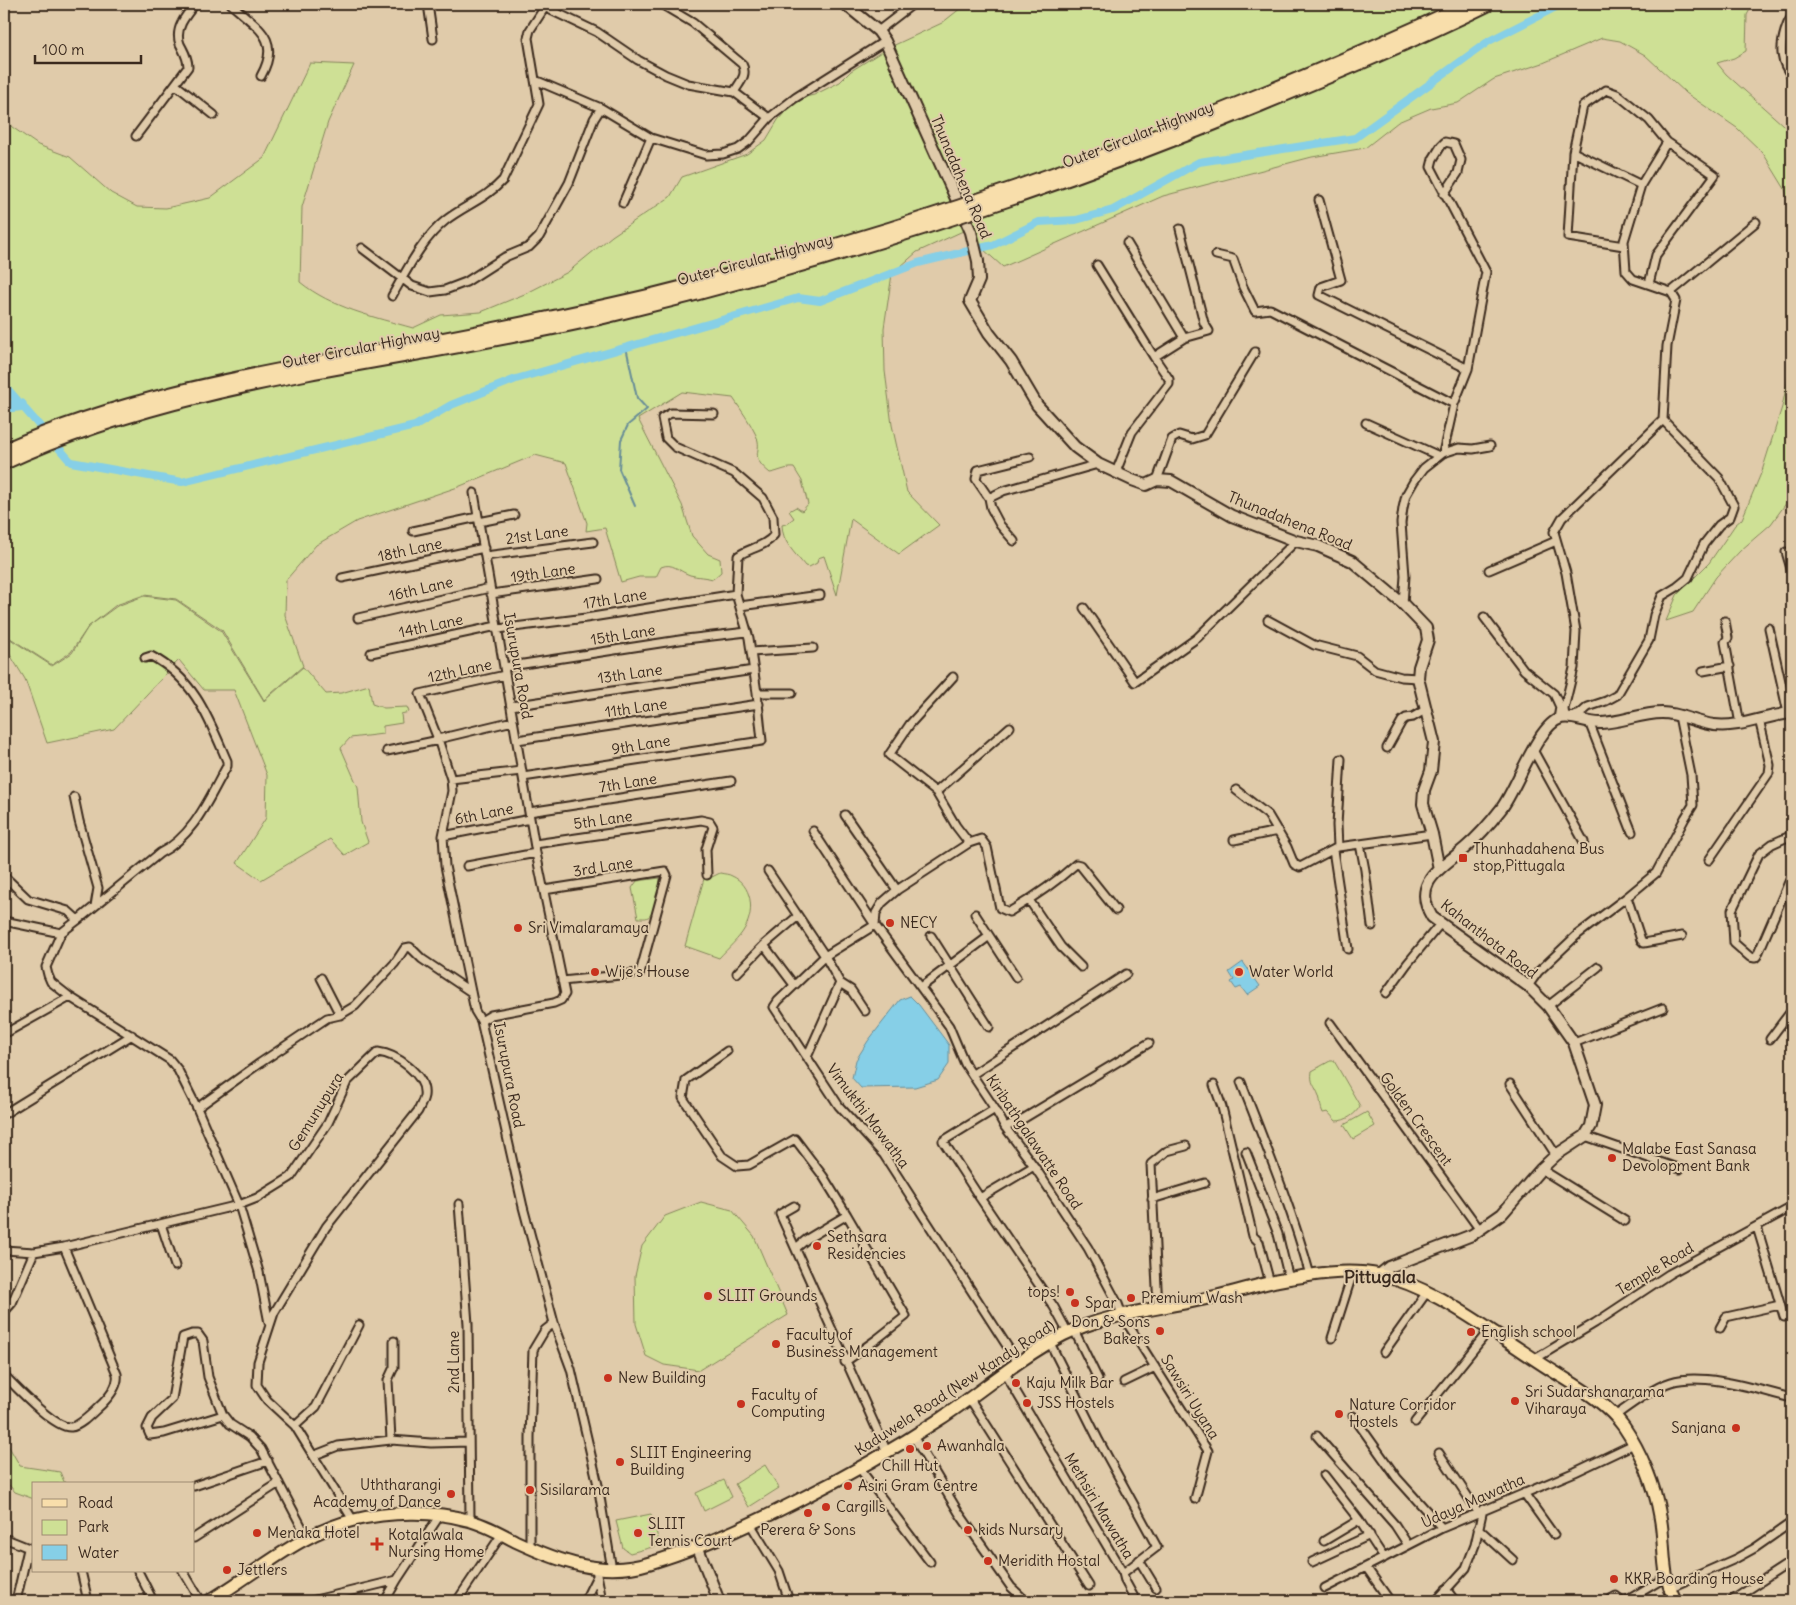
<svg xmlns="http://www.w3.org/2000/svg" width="1796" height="1605" viewBox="0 0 1796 1605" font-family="Delius,sans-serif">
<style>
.green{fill:#cee095;stroke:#84855a}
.water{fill:#86cfe7;stroke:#688d97}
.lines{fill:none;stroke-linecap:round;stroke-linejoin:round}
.stream{stroke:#688d97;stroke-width:2}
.canal{stroke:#86cfe7;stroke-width:8}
.river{stroke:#86cfe7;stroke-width:12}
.street-casing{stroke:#3b2a1e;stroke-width:11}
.secondary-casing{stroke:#3b2a1e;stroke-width:14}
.primary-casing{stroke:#3b2a1e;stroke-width:15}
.street{stroke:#e0cbaa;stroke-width:7}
.secondary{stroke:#e0cbaa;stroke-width:10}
.primary{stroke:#f8deab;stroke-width:11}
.highway-bridge-casing{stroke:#3b2a1e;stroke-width:16;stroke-linecap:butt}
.highway-bridge{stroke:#f8deab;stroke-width:12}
.poi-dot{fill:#c8321e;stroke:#e0cbaa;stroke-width:2}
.labels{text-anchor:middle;stroke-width:4;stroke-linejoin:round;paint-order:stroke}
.street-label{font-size:15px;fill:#3b2a1e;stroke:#e0cbaa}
.poi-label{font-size:15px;fill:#3b2a1e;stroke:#e0cbaa;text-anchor:start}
.quarter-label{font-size:18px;font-weight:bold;fill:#3b2a1e;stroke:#e0cbaa}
</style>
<rect width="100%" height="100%" fill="#e0cbaa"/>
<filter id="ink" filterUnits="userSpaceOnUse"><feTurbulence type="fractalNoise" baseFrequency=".02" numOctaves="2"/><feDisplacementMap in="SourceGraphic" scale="10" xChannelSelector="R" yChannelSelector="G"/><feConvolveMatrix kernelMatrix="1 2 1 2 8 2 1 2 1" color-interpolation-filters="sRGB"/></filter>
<g filter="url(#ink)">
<path class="green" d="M966,4H1753L1747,15L1746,51L1734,58L1717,63L1726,74L1792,133V217L1785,189L1763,153L1737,128L1686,93L1645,55L1620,41L1602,38L1543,63L1494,79L1458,103L1431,108L1398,122L1365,148L1312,157L1163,196L1003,267L963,231L917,252L892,274L884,328L885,371L892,425L907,492L939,525L899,554L851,519L837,595L824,556L818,558L817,563L809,567L805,566C795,553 782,542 782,525L786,524L794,518L789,511L796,507L802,511L808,504L802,481L794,468C786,467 778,472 770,473C747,454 764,453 756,435C750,422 741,410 733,398L682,392L638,419L682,505L692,536L708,554L720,559L721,572L713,579C706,577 697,577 690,575C678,571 673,562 661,567L656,577H639L621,582L605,528L586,531L587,523L566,463L535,455L458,487L357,521L316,545L286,580L285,615L303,666L264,700L222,630L176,599L144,595L116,605L88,627L71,652L52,665L4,634V117L12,127L38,145L70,157L111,193L137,207L166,208L210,198L264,158L310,63L354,65L328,122L302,207L300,282C332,308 374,317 413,328L441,315L481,312L527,293L568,272L612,236L670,197L682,177L747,154L766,140L778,120L796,99L814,95L840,82L851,71L886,49L942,23Z
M1792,359V483L1787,502L1771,524L1740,551L1716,577L1693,612L1666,621L1677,595L1709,563L1735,525L1742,519L1762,471L1782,407Z
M144,596L176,600L221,631L264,701L303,667L326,694L341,693L369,685L372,704L384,708L407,707L409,712L401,714L402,723L383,726V734L350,738L341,748L358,787L361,822L368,842L345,855L330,839L261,880L237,863L266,818L267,775L234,690H204L179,660L114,729L47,743L25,679L4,645V635L52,666L72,653L88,627L117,606Z
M720,873C724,874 729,874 732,876C752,885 755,910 745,928C739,939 728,948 719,958L685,946L705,875L712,877Z
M660,878C659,889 659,913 646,918C646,918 638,918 638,918L632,888L637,881Z
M1330,1061H1334L1337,1066L1360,1106C1356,1114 1346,1121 1336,1121L1328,1112L1323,1113C1320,1107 1321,1102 1319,1096C1315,1085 1310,1084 1312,1071Z
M1367,1112L1375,1126L1353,1139L1344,1125Z
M701,1202L732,1210L754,1236L788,1315L699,1370L664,1365L646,1356L636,1324L635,1276L642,1246L665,1216Z
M4,1438L20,1466L60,1472L65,1484H34V1499L15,1492L4,1479Z
M765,1465L779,1488L749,1507L735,1484Z
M724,1480L732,1497L704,1511L696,1493Z
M651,1514L660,1545L630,1553L623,1548L616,1521Z"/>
<path class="water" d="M1243,962L1260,986L1247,995L1241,987L1236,989L1231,982L1234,980L1229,972Z
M910,996L919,1005L949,1045V1064L938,1080L915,1087L861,1088L852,1078L856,1060L868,1041L900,1000Z"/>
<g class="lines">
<path class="stream" d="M626,347L637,398L647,409L628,425L621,440L619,469L635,506"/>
<path class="canal" d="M4,334L6,341L4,347
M4,385L71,462L182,482L415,426L451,405L516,379L798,298L820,301L918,263L993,245L1039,222L1076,220L1113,210L1199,162L1355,138L1489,41L1562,4"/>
<path class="river" d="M4,407L21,405"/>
<g class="street-casing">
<path id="street" d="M231,4C257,28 282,38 261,76
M428,4L433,39
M538,4L597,32L638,60L666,75L688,84L734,92
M661,4L693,23L742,64C748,75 740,82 734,92L769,118L795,98L885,41
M1792,17C1788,21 1787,26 1785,31C1780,48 1780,62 1792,76
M878,31L913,4
M535,80L601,108L651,138L706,155L723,154L738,149L749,141L769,118
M176,85L214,115
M136,136L188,67C188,58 184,52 180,44C174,29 186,15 195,4
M1573,152L1641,185
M1319,200L1341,280L1321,287L1319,295L1468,369
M623,203L651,138
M1127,243L1184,338
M1624,246L1568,237L1573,152L1583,106L1606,90L1617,94L1649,120L1667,142L1715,175L1656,255L1649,284
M362,248L412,286L430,292L445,290L466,282L505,257L529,247L539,237L569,183L594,119L601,108
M1216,255L1233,259L1243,287L1255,311L1270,309L1454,404
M1097,265L1154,357
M1671,292L1756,222
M392,296C407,270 422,239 446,220C464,206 487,198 503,180L539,104L528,38L530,30L545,7
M1366,423L1439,456
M1443,453L1459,448L1473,449L1490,446
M1116,472L1132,432L1169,384V379L1154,357L1184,338L1209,331L1204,323L1180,229
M1157,480L1172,439L1179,435L1192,439L1205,435L1255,352
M474,493L536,853L565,994L561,1000L554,1003L491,1015L481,1021L523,1207L554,1323L571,1369L598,1485L612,1570
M989,498L1003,491L1098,464
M479,522L514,515
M413,531L478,517
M1014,541L1000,525L991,508L989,498L976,479L978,470L1030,457
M1786,552L1792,572
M485,556L593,542
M1489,570L1556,541
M342,578L484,548
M491,594L598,579
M1403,604L1405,576L1401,523L1403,508L1406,495L1414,481L1424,468L1443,453L1454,404L1468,369L1486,272L1431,167L1433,159L1441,146L1445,142L1454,144L1461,160L1458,173L1444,194
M740,606L820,595
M1084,608L1135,682L1197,638L1296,541
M1484,617L1524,670L1554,694L1560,707L1558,719
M358,618L490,588
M1268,620L1314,645L1357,656L1375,670L1401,677L1418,678
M1725,621L1728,638L1725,642L1740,724
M1769,628L1788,713
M498,629L586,618L736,594
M751,652L813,648
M371,653L497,626
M504,667L686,639L747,632
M1703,671L1730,666
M757,693H792
M511,706L754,670
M1565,717L1564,709L1574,668L1576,631L1566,573L1554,532L1562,518L1663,420L1667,346L1676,300L1671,292L1633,279L1626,271L1624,241L1641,185L1667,142
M1571,717L1580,714L1588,707L1606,701L1617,695L1649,640L1654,615L1662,596L1677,587L1688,578L1704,544L1719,525L1730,517L1734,506L1719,478L1663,420
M1589,722L1632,832
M1010,727L936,792L956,826L969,843L981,839L987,847L1000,908L1009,912C1033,898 1055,883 1076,864L1080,865L1116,910
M438,739L513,721
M517,740L759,704
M1387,748L1402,721L1406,718L1413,717L1425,710
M1533,750L1584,842
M387,751L439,740
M523,777L762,741L757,693L749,638L736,594L738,556C749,548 765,547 774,535L773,517L763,498L734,473L675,447L666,438L662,418L671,413L714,414
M451,779L522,771
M1236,790L1268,815L1287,847L1294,864L1300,867L1338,847L1360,844
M936,792L889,755L910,724L953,677
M74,797L79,821L98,888L95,906
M529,812L731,781
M845,815L897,890
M813,831L875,925L825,956L840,983L851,990L865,1011
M1792,835L1772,844L1759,854L1732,910L1734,943L1750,957L1755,958L1757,956L1792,875
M443,836L530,819
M1234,840L1278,831
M969,843L897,890L882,903L876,913L875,925L949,1026L965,1064L995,1109L1005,1127L1034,1166L1088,1248L1118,1304L1122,1315L1208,1451L1195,1499
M535,844L701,820L710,822L713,827L706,849L707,875
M1338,847L1337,825L1341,759
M1333,850L1348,949
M1709,860L1769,773L1770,765L1759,719
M467,866L536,853
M768,871L825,956L778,1001L774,1007L839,1106L884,1155L1018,1363
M4,876L28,899L68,911L78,920L61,933L46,967L48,975L51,982L70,997L170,1060L178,1070L197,1108L239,1205L259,1272L269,1323
M544,890L665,871L667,875L640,973L562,981
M1627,897L1641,940L1644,943L1682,936
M1029,900L1061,947L1081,967
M975,914L1016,977
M78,920L160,853C194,836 209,798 227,766V761C209,719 194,678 151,656L145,658
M4,921L61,933
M1372,926L1365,870L1360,844L1432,834
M931,936L989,1027
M764,945L794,985
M737,973L764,945L798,916
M321,978L340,1015
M1528,986L1538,972L1577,935L1627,897L1656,873L1685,818L1693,805L1691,775L1679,716
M921,987L988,937
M1386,993L1407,964L1440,924
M1548,1006L1598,967
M481,1021L475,1011L445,866L443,836L452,791L451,779L438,739L420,694L505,675
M1330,1023L1480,1230
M4,1034L70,997
M1770,1039L1792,1010
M1574,1043L1663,1008
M727,1051L686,1080L683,1098L722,1156L737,1166L749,1165L795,1139L823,1176L847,1215
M807,1057L840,983
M973,1074L1126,974
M1241,1082C1266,1146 1292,1209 1310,1275
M1510,1084L1556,1155
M1214,1085L1222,1107L1253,1236L1259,1242L1270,1283
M197,1108L260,1063L327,1018L340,1015L355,1006L395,963L405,948L410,947L422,959L471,992
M4,1114L132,1035
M1005,1127L1021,1120L1149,1043
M1585,1136L1680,1169
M1246,1152L1278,1234L1289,1279
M1034,1166L980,1198L1054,1307L1068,1333
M1541,1169L1625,1221
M980,1198L943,1141L995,1109
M1152,1199L1205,1183
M459,1204L468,1324L470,1520
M794,1206L780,1214L887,1452
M1757,1227L1784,1317
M796,1248L807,1239L847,1215L906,1316L877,1339L845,1362
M4,1250L34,1252L64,1247L164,1223
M175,1266L162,1227L164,1223L239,1205L257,1198L291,1177L328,1123L347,1082L378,1052C396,1054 427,1075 424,1096C423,1101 420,1107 418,1111L326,1227L274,1313L258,1362L257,1385L267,1400L295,1426L353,1520
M1158,1308L1151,1164L1167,1151L1186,1146
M4,1312L12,1303L34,1252
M1720,1328L1726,1317L1780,1305
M1074,1330L1098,1379
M1332,1338L1353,1272
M1384,1352L1427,1292
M1535,1359L1595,1323L1669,1274L1792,1207
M1005,1373L1123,1573L1157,1547L1099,1441L1050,1343
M4,1375C15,1386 55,1429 71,1427C81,1426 94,1411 102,1404C109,1397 119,1385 117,1374L64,1247
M1124,1382L1155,1367
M970,1399L1089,1586
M223,1415L164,1433L150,1435L147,1428L152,1418L172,1399L183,1337L192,1334H198L203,1341L208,1377L223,1415L230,1424L250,1437L261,1449L307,1537
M1353,1416L1397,1478L1442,1528
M1615,1416C1630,1405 1654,1387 1671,1382C1704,1372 1759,1390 1792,1398
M1415,1422L1490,1329
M295,1426L316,1407L359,1325
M913,1436L959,1513L1011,1587L1026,1601
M1317,1436L1395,1525L1408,1545
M391,1440L388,1380L394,1367V1341
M1439,1453L1478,1512
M315,1455L338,1446L391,1440L431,1443L469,1442
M860,1469L930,1562
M1324,1475L1359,1520L1384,1558
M194,1486L268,1461
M1524,1493L1554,1535
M751,1525L779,1571L789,1601
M1478,1528L1513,1560
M4,1538L34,1550
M194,1538L279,1483
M1324,1541L1359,1520
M530,1548V1437L533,1350L545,1330L554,1323
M1139,1560L1156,1588
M1312,1562L1370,1535
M1366,1567L1390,1601
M596,1569L602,1601
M81,1571L88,1601
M138,1571L153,1601
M183,1571L201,1601
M1123,1573L1125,1581L1136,1601
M1325,1588L1442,1528L1575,1472L1634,1444
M1669,1588L1735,1559L1755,1548L1792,1522
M1446,1589L1455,1601
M586,1598L597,1576
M16,1601L28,1549
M311,1601L397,1580
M385,1601L397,1580L440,1515
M457,1601L502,1534
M1436,1601L1466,1568L1475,1545L1483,1509
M1607,1601L1616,1596L1622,1601
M1626,1601L1666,1577
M1731,1601L1792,1561"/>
</g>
<g class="secondary-casing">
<path id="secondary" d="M845,4L878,31L885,41L971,232L978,261L979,280L970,301L989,333L1011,361L1037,405L1075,447L1098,464L1132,480L1146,485L1157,480L1171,481L1232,516L1296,541L1318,546L1352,561L1403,604L1426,628L1428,640L1419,667L1418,678L1434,742L1431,771L1424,790L1423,804L1432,834L1439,869
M1379,1275L1389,1267L1472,1235L1502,1214L1541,1169L1556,1155L1585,1136L1591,1126L1595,1105L1574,1043L1548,1006L1528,986L1432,917C1411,882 1442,868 1465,848C1478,837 1491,822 1501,809C1517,789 1537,725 1561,718C1574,715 1588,724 1602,723C1622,722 1642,713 1662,713C1680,713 1696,723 1714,725C1741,728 1766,715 1792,713
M698,1548L719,1601"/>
</g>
<g class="primary-casing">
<path id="primary" d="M209,1601C257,1573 299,1533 354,1520C388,1512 433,1510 467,1520C484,1524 500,1533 515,1541C558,1561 602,1578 650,1563C701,1548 748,1526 795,1502C845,1477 893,1450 940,1419C981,1392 1019,1358 1063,1335C1105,1314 1154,1310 1199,1300C1225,1295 1250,1287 1276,1281C1309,1275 1346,1268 1380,1275C1425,1285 1466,1314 1504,1339C1521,1350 1538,1362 1556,1373C1580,1388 1607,1403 1624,1427C1641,1452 1655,1486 1660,1516C1666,1546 1660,1574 1676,1601"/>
</g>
<use href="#street" class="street"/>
<use href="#secondary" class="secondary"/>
<use href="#primary" class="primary"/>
<g class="highway-bridge-casing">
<path id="highway-bridge" d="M4,450C115,400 234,378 353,356C452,338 550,319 648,296C931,227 1204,126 1468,4
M4,463C191,376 404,364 604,317C828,263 1047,193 1260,105C1337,73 1414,41 1489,4"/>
</g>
<use href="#highway-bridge" class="highway-bridge"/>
</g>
</g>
<g class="poi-dot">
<rect x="1458" y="853" width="10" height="10" rx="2.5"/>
<circle cx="890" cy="923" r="5"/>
<circle cx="518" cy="928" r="5"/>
<circle cx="595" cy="972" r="5"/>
<circle cx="1239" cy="972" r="5"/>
<circle cx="1612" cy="1158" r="5"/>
<circle cx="817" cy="1246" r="5"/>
<circle cx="1070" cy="1292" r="5"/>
<circle cx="708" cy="1296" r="5"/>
<circle cx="1131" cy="1298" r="5"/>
<circle cx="1075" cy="1303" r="5"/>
<circle cx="1160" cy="1331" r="5"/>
<circle cx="1471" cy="1332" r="5"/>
<circle cx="776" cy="1344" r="5"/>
<circle cx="608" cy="1378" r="5"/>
<circle cx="1016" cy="1383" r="5"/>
<circle cx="1515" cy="1401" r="5"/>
<circle cx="1027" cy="1403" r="5"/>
<circle cx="741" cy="1404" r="5"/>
<circle cx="1339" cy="1414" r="5"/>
<circle cx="1736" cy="1428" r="5"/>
<circle cx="927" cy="1446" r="5"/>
<circle cx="910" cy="1449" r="5"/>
<circle cx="620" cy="1462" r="5"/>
<circle cx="848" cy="1486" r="5"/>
<circle cx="530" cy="1490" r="5"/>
<circle cx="451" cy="1494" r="5"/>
<circle cx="826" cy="1507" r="5"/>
<circle cx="808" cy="1513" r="5"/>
<circle cx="968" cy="1530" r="5"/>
<circle cx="257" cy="1533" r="5"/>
<circle cx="638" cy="1533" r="5"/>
<path d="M374.5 1536.5h5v5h5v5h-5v5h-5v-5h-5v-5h5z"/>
<circle cx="988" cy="1561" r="5"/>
<circle cx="227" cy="1570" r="5"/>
<circle cx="1614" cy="1579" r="5"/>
</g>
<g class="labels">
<g class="street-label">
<text transform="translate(1138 135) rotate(-21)" y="5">Outer Circular Highway</text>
<text transform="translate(961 177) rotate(67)" y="5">Thunadahena Road</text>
<text transform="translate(755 260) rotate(-15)" y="5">Outer Circular Highway</text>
<text transform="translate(361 348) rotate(-11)" y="5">Outer Circular Highway</text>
<text transform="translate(1290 521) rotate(22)" y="5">Thunadahena Road</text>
<text transform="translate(537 535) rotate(-8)" y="5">21st Lane</text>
<text transform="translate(410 550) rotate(-12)" y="5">18th Lane</text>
<text transform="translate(543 573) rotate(-8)" y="5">19th Lane</text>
<text transform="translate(421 589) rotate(-13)" y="5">16th Lane</text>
<text transform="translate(615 599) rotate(-9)" y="5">17th Lane</text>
<text transform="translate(431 626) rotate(-12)" y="5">14th Lane</text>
<text transform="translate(623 635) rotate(-9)" y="5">15th Lane</text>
<text transform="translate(518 666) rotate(80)" y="5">Isurupura Road</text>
<text transform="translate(460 671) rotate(-12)" y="5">12th Lane</text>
<text transform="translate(630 674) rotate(-8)" y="5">13th Lane</text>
<text transform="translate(636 708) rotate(-8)" y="5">11th Lane</text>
<text transform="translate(641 745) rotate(-9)" y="5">9th Lane</text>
<text transform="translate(628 783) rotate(-9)" y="5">7th Lane</text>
<text transform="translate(484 814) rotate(-11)" y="5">6th Lane</text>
<text transform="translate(603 820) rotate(-8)" y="5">5th Lane</text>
<text transform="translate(603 867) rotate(-9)" y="5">3rd Lane</text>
<text transform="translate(1489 939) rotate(38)" y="5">Kahanthota Road</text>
<text transform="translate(509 1075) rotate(79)" y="5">Isurupura Road</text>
<text transform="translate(316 1112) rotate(-58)" y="5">Gemunupura</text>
<text transform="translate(868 1116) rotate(53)" y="5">Vimukthi Mawatha</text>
<text transform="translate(1416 1119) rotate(54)" y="5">Golden Crescent</text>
<text transform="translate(1034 1142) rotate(56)" y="5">Kiribathgalawatte Road</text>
<text transform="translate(1655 1269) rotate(-31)" y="5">Temple Road</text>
<text transform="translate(454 1362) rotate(-90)" y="5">2nd Lane</text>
<text transform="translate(955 1388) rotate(-33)" y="5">Kaduwela Road (New Kandy Road)</text>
<text transform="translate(1190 1397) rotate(58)" y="5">Sawsiri Uyana</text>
<text transform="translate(1473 1501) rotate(-24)" y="5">Udaya Mawatha</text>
<text transform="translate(1099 1506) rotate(59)" y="5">Methsiri Mawatha</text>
</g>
<g class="poi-label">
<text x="1473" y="854">Thunhadahena Bus<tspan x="1473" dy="17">stop,Pittugala</tspan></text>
<text x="900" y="928">NECY</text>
<text x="528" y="933">Sri Vimalaramaya</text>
<text x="605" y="977">Wije's House</text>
<text x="1249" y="977">Water World</text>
<text x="1622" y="1154">Malabe East Sanasa<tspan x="1622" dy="17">Devolopment Bank</tspan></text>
<text x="827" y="1242">Sethsara<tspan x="827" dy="17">Residencies</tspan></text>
<text x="1060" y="1297" text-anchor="end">tops!</text>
<text x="718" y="1301">SLIIT Grounds</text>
<text x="1141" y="1303">Premium Wash</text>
<text x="1085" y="1308">Spar</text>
<text x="1150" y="1327" text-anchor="end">Don &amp; Sons<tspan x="1150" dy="17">Bakers</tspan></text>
<text x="1481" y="1337">English school</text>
<text x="786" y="1340">Faculty of<tspan x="786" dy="17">Business Management</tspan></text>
<text x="618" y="1383">New Building</text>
<text x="1026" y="1388">Kaju Milk Bar</text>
<text x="1525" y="1397">Sri Sudarshanarama<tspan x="1525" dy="17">Viharaya</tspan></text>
<text x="751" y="1400">Faculty of<tspan x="751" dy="17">Computing</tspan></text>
<text x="1037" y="1408">JSS Hostels</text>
<text x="1349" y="1410">Nature Corridor<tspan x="1349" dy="17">Hostels</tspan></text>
<text x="1726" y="1433" text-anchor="end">Sanjana</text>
<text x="937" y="1451">Awanhala</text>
<text x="630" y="1458">SLIIT Engineering<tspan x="630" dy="17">Building</tspan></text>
<text x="910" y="1471" text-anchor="middle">Chill Hut</text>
<text x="441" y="1490" text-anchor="end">Uththarangi<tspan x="441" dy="17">Academy of Dance</tspan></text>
<text x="858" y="1491">Asiri Gram Centre</text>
<text x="540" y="1495">Sisilarama</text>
<text x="836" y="1512">Cargills</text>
<text x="648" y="1529">SLIIT<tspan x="648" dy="17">Tennis Court</tspan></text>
<text x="808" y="1535" text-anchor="middle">Perera &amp; Sons</text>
<text x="978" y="1535">kids Nursary</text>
<text x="267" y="1538">Menaka Hotel</text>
<text x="388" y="1540">Kotalawala<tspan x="388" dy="17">Nursing Home</tspan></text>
<text x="998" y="1566">Meridith Hostal</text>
<text x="237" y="1575">Jettlers</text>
<text x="1624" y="1584">KKR Boarding House</text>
</g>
<g class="quarter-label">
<text x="1380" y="1283">Pittugala</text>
</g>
</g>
<rect width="1796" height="1605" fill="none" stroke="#e0cbaa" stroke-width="20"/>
<rect x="10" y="10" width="1776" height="1585" fill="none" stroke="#3b2a1e" stroke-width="2" filter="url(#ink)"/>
<rect x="32" y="1482" width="162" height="90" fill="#e0cbaa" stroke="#9e8b72"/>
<rect x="42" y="1499" width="25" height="8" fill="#f8deab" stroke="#9e8b72"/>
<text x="78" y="1508" font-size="15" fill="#3b2a1e">Road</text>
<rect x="42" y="1520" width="25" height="15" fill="#cee095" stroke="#9e8b72"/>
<text x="78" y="1532" font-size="15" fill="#3b2a1e">Park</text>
<rect x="42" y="1545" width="25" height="15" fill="#86cfe7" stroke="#9e8b72"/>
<text x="78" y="1558" font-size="15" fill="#3b2a1e">Water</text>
<path d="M35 55v8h106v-8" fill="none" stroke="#3b2a1e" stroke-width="2.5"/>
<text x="42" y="55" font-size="15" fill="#3b2a1e" stroke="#e0cbaa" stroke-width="4" paint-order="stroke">100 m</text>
</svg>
